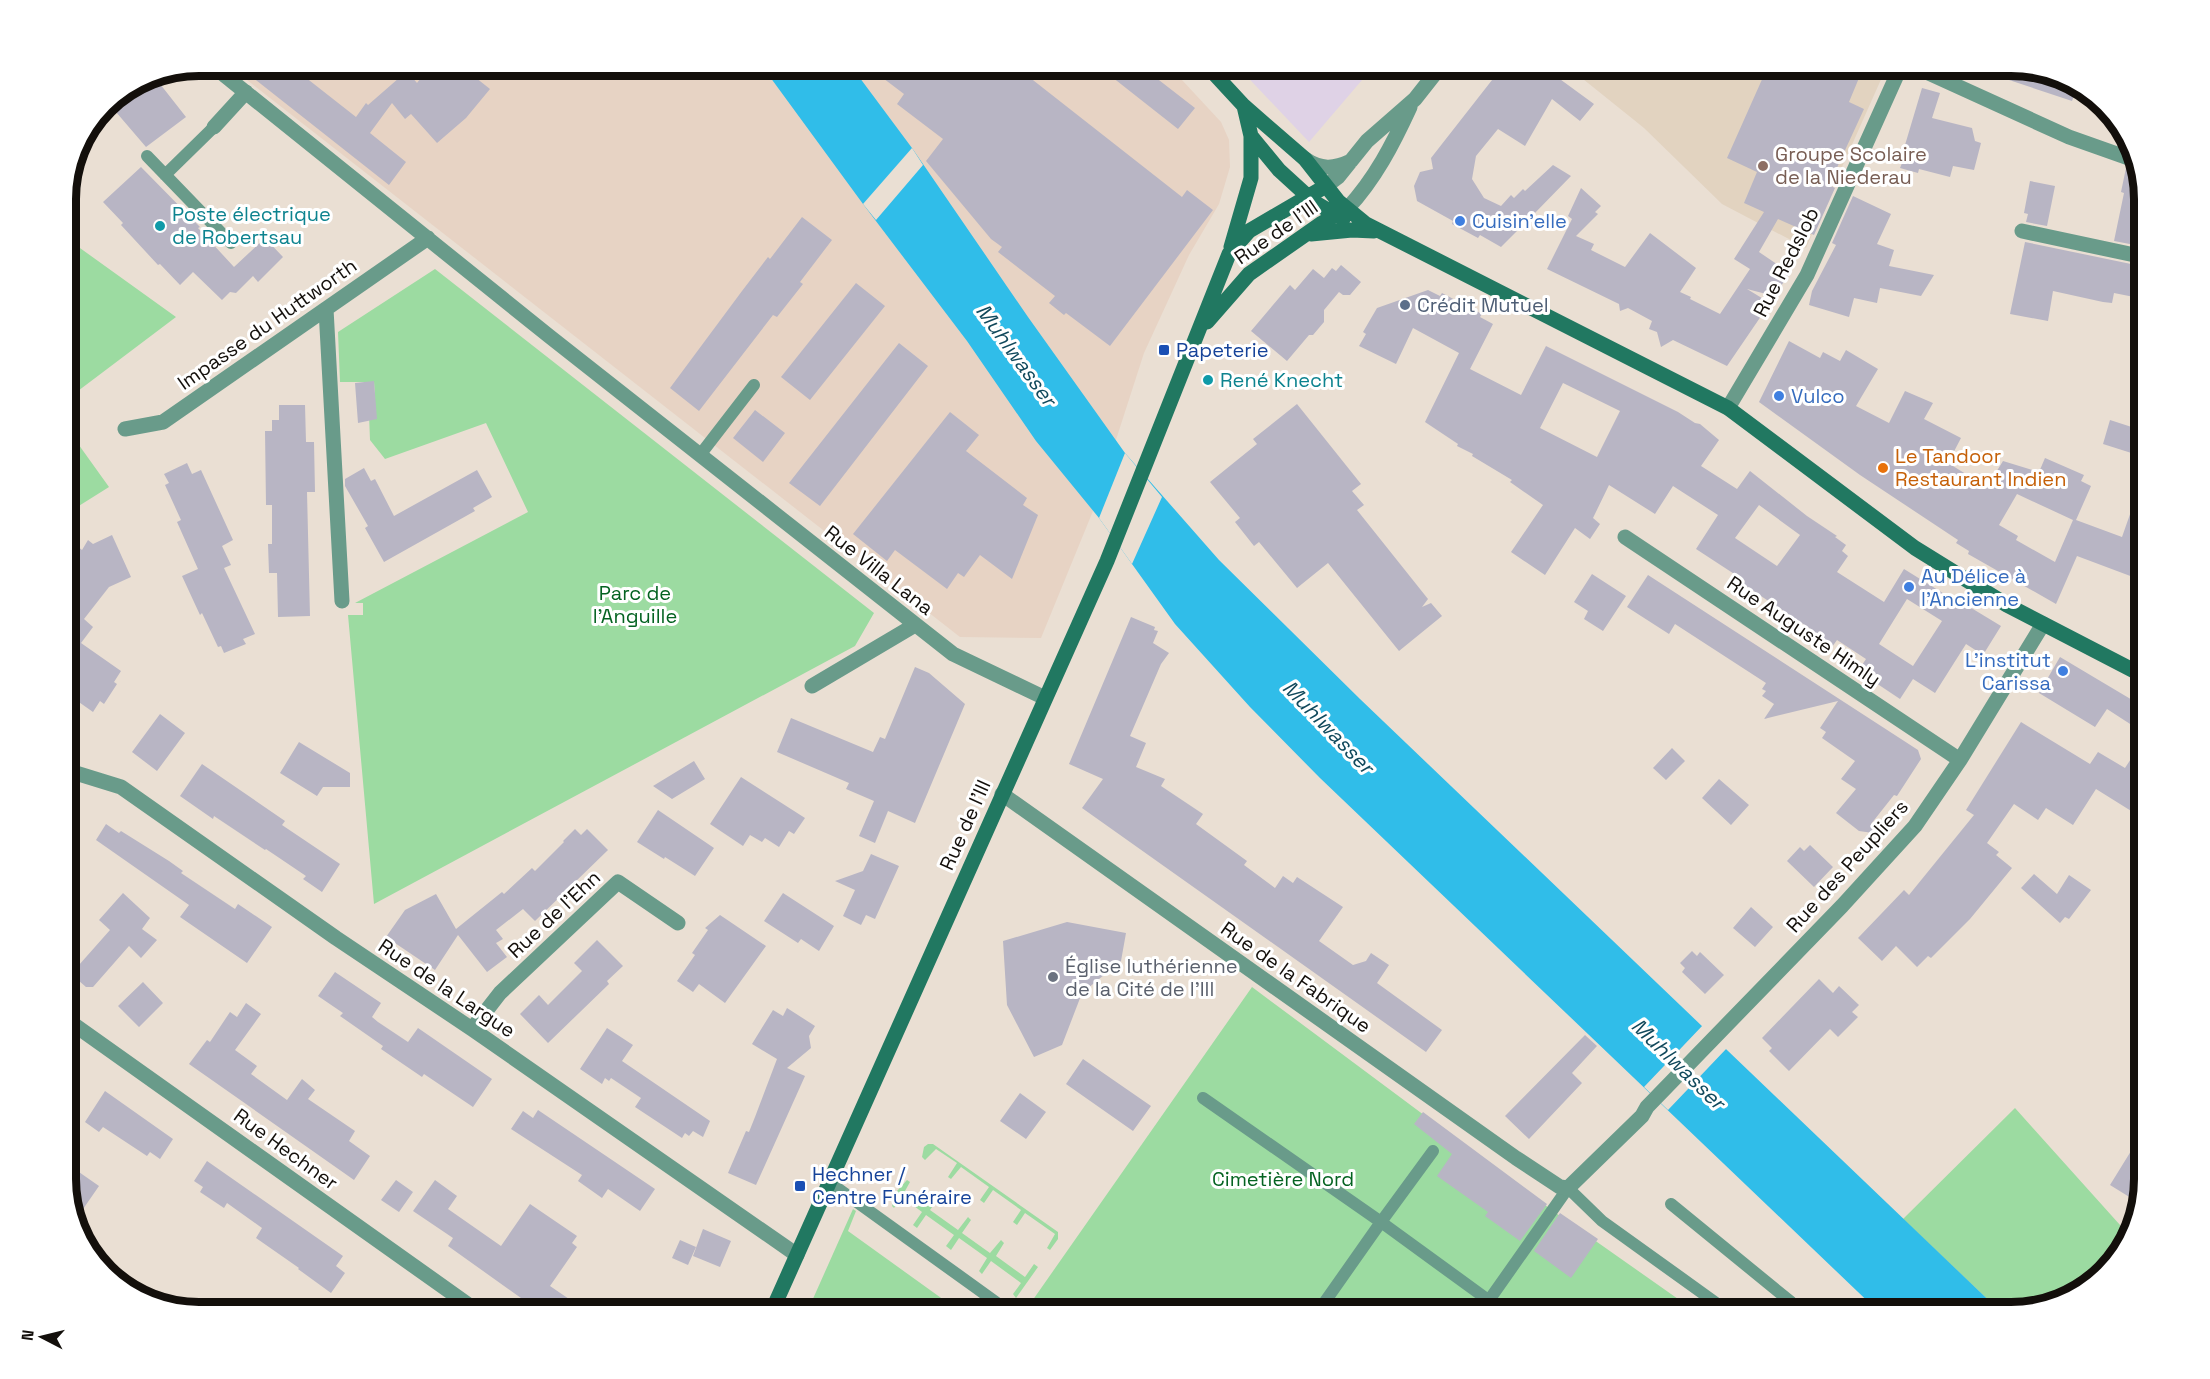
<svg xmlns="http://www.w3.org/2000/svg" width="2210" height="1379" viewBox="0 0 2210 1379" font-family="'Space Grotesk',sans-serif">
<style>
.commercial{fill:#dfd2e6}
.industrial{fill:#e7d3c4}
.built{fill:#e2d3c0}
.green{fill:#9cdba1}
.water{fill:#30bde9}
.pier{fill:#eadfd3}
.building{fill:#b8b5c4;fill-rule:evenodd}
.lines{fill:none;stroke-linecap:round;stroke-linejoin:round}
.lane{stroke:#699b8a;stroke-width:12}
.street{stroke:#699b8a;stroke-width:15}
.secondary{stroke:#217861;stroke-width:15}
.education-dot{fill:#8d6e63;stroke:#fff;stroke-width:2}
.shop-dot{fill:#3f7fe0;stroke:#fff;stroke-width:2}
.culture-dot{fill:#0f9aa8;stroke:#fff;stroke-width:2}
.service-dot{fill:#5c6f8a;stroke:#fff;stroke-width:2}
.transit-dot{fill:#1a4fb4;stroke:#fff;stroke-width:2}
.food-dot{fill:#e8710a;stroke:#fff;stroke-width:2}
.worship-dot{fill:#6b7280;stroke:#fff;stroke-width:2}
.labels{text-anchor:middle;stroke-width:6;stroke-linejoin:round;paint-order:stroke}
.education-label{font-size:20px;fill:#785e54;stroke:#fff;text-anchor:start}
.culture-label{font-size:20px;fill:#0d838f;stroke:#fff;text-anchor:start}
.shop-label{font-size:20px;fill:#366cbe;stroke:#fff;text-anchor:start}
.street-label{font-size:20px;fill:#130f0b;stroke:#fff}
.service-label{font-size:20px;fill:#4e5e75;stroke:#fff;text-anchor:start}
.transit-label{font-size:20px;fill:#164399;stroke:#fff;text-anchor:start}
.food-label{font-size:20px;fill:#c56008;stroke:#fff;text-anchor:start}
.park-label{font-size:20px;fill:#046321;stroke:#fff}
.worship-label{font-size:20px;fill:#5b616d;stroke:#fff;text-anchor:start}
.water-label{font-size:21px;font-style:italic;fill:#11495c;stroke:#fff}
.rim{fill:none;stroke:#130f0b;stroke-width:8}
</style>
<rect width="100%" height="100%" fill="#eadfd3"/>
<path class="commercial" d="M1237,66H1374L1309,142Z"/>
<path class="industrial" d="M229,66H1169L1221,122L1229,140L1230,167L1219,204L1189,255L1144,353L1093,511L1041,638L960,637Z"/>
<path class="built" d="M1593,66H1887L1806,248L1722,204L1644,128L1583,79Z"/>
<path class="green" d="M66,238L176,317L66,400Z
M435,269L874,613L855,646L374,904L348,615H363V603H355L528,512L486,423L385,459L370,440L369,414L375,397L374,382H340L338,332Z
M66,427L109,487L66,514Z
M1252,987L1553,1211L1698,1313H1047L1030,1304Z
M2015,1108L2129,1235L2126,1247L2078,1295L2011,1313H2002L1903,1219Z
M928,1144H933L1058,1232V1239L1050,1250L1047,1248L1055,1234L1025,1213L1017,1225L1013,1222L1021,1210L993,1190L984,1203L980,1200L989,1187L961,1167L951,1179L948,1177L957,1163L936,1149L925,1160L922,1157L924,1147Z
M907,1180L910,1182L905,1191L926,1207L935,1194L939,1197L930,1210L958,1230L968,1217L971,1220L962,1233L990,1253L1001,1240L1004,1243L996,1256L1025,1277L1034,1264L1038,1267L1016,1298L1013,1294L1021,1283L991,1261L982,1274L979,1271L987,1258L959,1238L951,1250L946,1246L954,1235L926,1215L917,1228L913,1225L922,1212L902,1197L894,1208L892,1206L897,1191Z
M853,1209L856,1211L848,1231L962,1313H830L812,1301Z"/>
<path class="water" d="M762,66H851L912,148L1028,317L1125,453L1219,560L1360,699L2002,1313H1880L1320,778L1250,707L1175,624L1099,518L1036,441L967,341L863,204Z"/>
<path class="pier" d="M912,148L923,165L876,220L863,204Z
M1125,453L1162,497L1132,564L1099,518Z
M1703,1025L1727,1048L1668,1110L1644,1087Z"/>
<path class="building" d="M238,66H291L356,117L366,103L368,105L407,71L417,83L430,66H461L490,89L466,118L437,143L411,114L405,119L392,103L370,133L406,162L389,185Z
M867,66H1015L1182,197L1187,190L1213,210L1110,346L1066,313L1064,315L1049,303L1055,296L998,252L1002,247L991,239L926,161L943,139L897,104L904,94Z
M1098,66H1147L1157,74L1155,77L1195,108L1178,129Z
M1503,66H1542L1594,104L1580,121L1552,99L1525,146L1498,129L1476,156L1472,179L1484,198L1501,206L1511,195L1514,198L1523,189L1525,191L1553,165L1571,176L1532,216L1522,218L1521,227L1501,247L1480,235L1478,238L1452,224L1453,221L1417,201L1414,186L1420,172L1433,169L1431,158Z
M1768,66H1864L1849,102L1864,109L1829,185L1835,188L1814,235L1778,219L1759,252L1790,273L1774,296L1747,289L1770,303L1727,366L1673,340L1661,347L1657,332L1649,329L1652,321L1628,308L1620,311L1619,304L1547,269L1572,219L1568,216L1581,188L1601,206L1595,212L1598,214L1576,236L1594,244L1591,250L1625,267L1650,233L1696,268L1680,292L1691,297L1690,299L1720,314L1750,269L1734,259L1764,212L1744,203L1757,172L1727,158Z
M2010,66L2078,84L2072,101L2006,79Z
M153,75L186,117L146,147L110,105L136,84Z
M1922,88L1940,93L1932,118L1972,128L1975,141L1981,143L1974,170L1953,166L1950,177L1919,169L1918,173L1900,168L1909,146L1905,145Z
M141,167L200,227L198,228L234,267L265,238L283,257L258,282L253,276L236,293L230,292L222,300L193,272L180,285L160,264L158,265L121,225L123,223L103,202Z
M2126,168L2137,169L2144,191V204L2135,245L2114,241L2124,193L2121,192Z
M2030,181L2055,186L2047,226L2026,222L2028,214L2024,213Z
M1853,196L1891,214L1877,244L1894,250L1889,266L1934,275L1921,296L1880,288L1877,303L1854,298L1849,317L1809,305L1812,291L1836,245L1832,243Z
M802,217L832,240L800,282L803,284L777,317L773,315L699,411L670,388L742,291L768,257L770,259Z
M2025,242L2131,264L2130,266L2144,267V299L2114,293L2112,303L2103,302L2053,291L2048,321L2010,314Z
M1341,265L1361,282L1350,295H1343L1339,292L1324,310V322L1313,335H1309L1287,361L1251,331L1290,285L1295,290L1313,269L1324,278L1332,268L1336,271Z
M856,283L885,306L810,400L781,377Z
M1428,290L1440,296L1442,293L1482,314L1480,317L1493,324L1470,369L1521,395L1546,346L1678,412L1695,423L1700,424L1719,440L1701,466L1737,489L1750,471L1807,516L1837,536L1835,537L1846,545L1842,551L1848,556L1837,572L1884,602L1904,569L1967,608L1968,606L2001,626L1983,655L1966,644L1935,693L1913,679L1900,699L1858,671L1866,659L1837,640L1832,647L1810,633L1812,630L1743,584L1745,581L1696,549L1718,515L1673,486L1655,514L1609,485L1593,518L1600,524L1590,539L1575,528L1545,575L1511,552L1543,505L1510,482L1512,480L1472,456L1473,454L1457,446L1458,444L1425,422L1459,353L1413,328L1396,364L1359,346L1366,334L1363,332L1377,308ZM1563,383L1620,411L1597,457L1540,428ZM1759,505L1800,535L1777,566L1735,538ZM1907,599L1942,621L1913,666L1879,644Z
M1789,341L1820,358L1823,352L1840,361L1846,350L1878,369L1856,406L1889,423L1905,391L1933,403L1924,419L1961,438L1948,463L1987,487L2003,461L2039,472L2045,458L2084,475L2081,481L2091,486L2076,520L2122,537L2141,483H2144V548L2133,577L2077,556L2056,604L1968,554L1969,551L1956,543L1958,540L1860,475L1759,402ZM2017,494L2073,520L2055,562L2016,540L2018,536L1999,525Z
M899,343L928,366L820,506L789,483Z
M374,381L377,419L358,423L355,383Z
M1297,404L1361,484L1352,491L1364,505L1357,510L1428,599L1422,607L1431,603L1442,616L1399,651L1328,563L1297,588L1259,542L1254,546L1235,522L1240,518L1210,482L1257,444L1253,439Z
M279,405H305L306,442H314L315,492H307L310,616L278,617L277,573H269L268,544H272V505H266L265,431H272V420H279Z
M755,410L785,433L763,462L733,438Z
M950,412L979,435L966,451L1027,498L1023,505L1038,515L1012,579L980,555L964,577L958,573L947,589L895,550L887,561L853,534Z
M2110,420L2144,431V457L2103,444Z
M187,463L192,474L201,470L233,540L222,546L231,565L224,568L255,634L243,639L246,644L224,653L221,646L218,647L202,613L200,615L182,576L198,569L177,522L181,520L165,485L169,483L164,474Z
M364,468L371,481L375,479L394,516L477,470L492,497L473,508L475,511L384,562L365,528L368,526L345,486V479Z
M112,535L131,577L109,587L84,619L93,627L81,643L121,671L114,682L117,684L104,704L100,701L93,712L66,693V563L77,546L82,550L88,540L93,544Z
M1592,574L1626,596L1603,631L1584,619L1588,611L1574,602Z
M1648,575L1918,750L1921,759L1897,796L1894,795L1871,824L1873,833L1859,831L1836,813L1856,789L1841,779L1855,761L1822,738L1826,732L1820,728L1838,701L1764,719L1774,704L1762,696L1766,691L1762,689L1766,683L1675,624L1669,634L1627,607Z
M1131,617L1155,627L1154,630L1158,631L1153,643L1169,653L1161,664L1130,736L1146,743L1136,767L1165,779L1161,786L1203,814L1196,824L1247,861L1244,865L1275,888L1283,876L1293,883L1297,877L1343,907L1319,941L1353,965L1366,961L1371,953L1389,965L1377,983L1442,1030L1426,1052L1082,808L1103,779L1069,764Z
M2060,657L2144,707V733L2107,709L2095,727L2039,693Z
M915,667L929,673L965,704L915,823L888,811L875,843L859,836L874,801L846,789L849,783L777,752L791,718L873,752L880,737L885,739Z
M160,714L185,733L157,771L132,752Z
M2021,722L2090,764L2098,752L2125,768L2144,739V819L2096,789L2073,825L2046,808L2038,820L2014,804L1987,843L1999,852L1996,855L2012,868L1970,919L1931,958L1928,956L1917,967L1896,946L1882,961L1858,938L1904,890L1909,895L1974,815L1966,810Z
M299,742L350,773V787H323L317,796L280,773Z
M1672,748L1685,761L1666,780L1653,768Z
M694,761L705,779L672,799L653,786Z
M202,764L285,821L282,825L340,864L322,892L303,879L306,876L266,849L265,850L214,816L213,819L180,796Z
M741,777L805,818L794,834L789,831L779,847L765,838L762,842L750,835L743,846L710,824Z
M1719,779L1749,805L1731,825L1702,798Z
M658,810L714,848L695,876L665,857L664,859L637,842Z
M106,824L119,833L121,831L169,861L183,871L181,873L235,909L238,904L272,927L247,963L180,917L189,905L96,840Z
M575,829L581,835L587,829L608,850L535,921L523,909L496,930L503,939L496,943L507,957L487,972L458,935L435,970L386,937L405,910L436,894L456,929L502,892L504,894L532,868L535,871L564,842L563,841Z
M1810,845L1833,867L1814,887L1787,861L1800,847L1804,851Z
M871,854L899,866L875,919L866,915L861,925L843,916L855,890L835,881L863,871Z
M2034,874L2057,894L2069,875L2091,890L2069,919L2065,917L2060,923L2021,888Z
M123,893L150,918L142,929L157,940L141,958L129,946L93,987H86L71,974L110,930L99,920Z
M783,893L834,926L819,951L801,939L798,943L764,921Z
M1751,907L1773,927L1755,947L1733,928Z
M720,915L766,946L725,1003L699,984L693,992L677,981L695,955L692,953L708,930L705,928Z
M1067,922L1126,933L1121,961L1082,993L1062,1045L1034,1057L1007,1005L1003,941Z
M597,940L623,966L607,981L609,984L548,1043L520,1014L539,995L548,1005L582,971L574,963Z
M1692,951L1697,956L1700,952L1724,975L1705,994L1682,972L1685,968L1680,963Z
M335,972L381,1003L372,1017L378,1022L408,1042L418,1028L492,1079L473,1107L424,1074L422,1077L381,1049L383,1046L340,1016L343,1013L318,996Z
M1819,979L1833,993L1839,986L1859,1005L1852,1012L1858,1017L1838,1037L1830,1029L1789,1071L1769,1051L1772,1048L1762,1038Z
M143,982L163,1003L139,1027L118,1006Z
M246,1003L261,1014L235,1050L257,1066L251,1074L287,1100L302,1079L315,1090L308,1099L355,1131L349,1141L370,1156L354,1180L189,1064L207,1040L210,1042L230,1012L237,1017Z
M787,1008L815,1026L809,1036L811,1048L787,1068L805,1076L756,1185L728,1173L746,1131L749,1132L755,1117L777,1059L752,1044L773,1010L783,1016Z
M607,1028L633,1045L622,1061L710,1121L703,1137L693,1131L689,1136L685,1133L682,1138L635,1107L641,1098L611,1078L609,1081L605,1078L602,1084L580,1069Z
M1585,1035L1597,1046L1572,1073L1582,1083L1529,1139L1505,1116Z
M1083,1059L1151,1106L1133,1131L1066,1084Z
M105,1091L173,1139L160,1159L150,1152L147,1156L103,1127L99,1132L85,1122Z
M1020,1093L1046,1112L1026,1139L1000,1121Z
M538,1110L655,1189L640,1211L608,1189L602,1198L578,1181L582,1175L511,1129L523,1111L533,1118Z
M1423,1112L1547,1204L1520,1241L1485,1216L1488,1212L1437,1176L1452,1154L1414,1124Z
M2144,1130V1180L2142,1188L2138,1186L2131,1198L2110,1185Z
M207,1161L343,1256L336,1266L345,1273L331,1293L298,1269L299,1268L256,1238L262,1228L227,1203L224,1208L200,1192L203,1187L194,1181Z
M66,1163L99,1186L81,1212L71,1205L66,1188Z
M396,1180L413,1192L399,1212L381,1200Z
M435,1180L457,1196L448,1209L501,1246L530,1204L577,1236L572,1243L577,1247L550,1286L569,1299L560,1313H542L448,1246L453,1238L413,1211Z
M1560,1213L1598,1239L1571,1278L1534,1251Z
M703,1229L731,1241L720,1267L693,1256Z
M680,1240L696,1247L688,1265L672,1258Z"/>
<g class="lines">
<path class="lane" d="M147,156L231,243
M165,175L214,127
M700,455L754,385
M1203,1098L1381,1222L1433,1151
M829,1182L1011,1313
M1671,1204L1791,1302V1313
M1317,1313L1381,1222L1506,1313
M1480,1313L1568,1188L1602,1221L1730,1313"/>
<path class="street" d="M213,66L549,336L953,654L1045,698
M1913,66L2069,137L2134,160
M214,127L246,92
M1305,159C1321,170 1334,169 1351,161
M1326,186L1338,177L1367,141L1415,99L1441,66
M1347,209C1375,179 1393,144 1410,107
M2022,231L2144,257
M326,309L342,601
M1728,408L1807,275L1901,66
M125,429L163,422L428,238
M1625,537L1960,760
M812,686L915,625
M66,770L121,787L336,938L472,1029L797,1255
M1002,794L1516,1158L1560,1187L1568,1188L1642,1116L1647,1107L1842,906L1915,826L1960,760L2043,624
M66,1019L480,1313
M472,1029L500,993L618,882L678,923"/>
<path class="secondary" d="M1207,66L1244,106L1305,159L1338,201L1366,224L1728,408L1915,548L2007,605L2144,676
M1244,106L1251,136L1279,170L1314,202L1343,219
M1311,234L1352,230L1374,231
M1231,247L1251,178V136
M1207,322L1249,274L1322,223L1347,209
M771,1313L1107,561L1229,254L1249,231L1326,186"/>
</g>
<circle class="education-dot" cx="1763" cy="166" r="6"/>
<g class="shop-dot">
<circle cx="1460" cy="221" r="6"/>
<circle cx="1779" cy="396" r="6"/>
<circle cx="1909" cy="587" r="6"/>
<circle cx="2063" cy="671" r="6"/>
</g>
<g class="culture-dot">
<circle cx="160" cy="226" r="6"/>
<circle cx="1208" cy="380" r="6"/>
</g>
<circle class="service-dot" cx="1405" cy="305" r="6"/>
<g class="transit-dot">
<rect x="1158" y="344" width="12" height="12" rx="3"/>
<rect x="794" y="1180" width="12" height="12" rx="3"/>
</g>
<circle class="food-dot" cx="1883" cy="468" r="6"/>
<circle class="worship-dot" cx="1053" cy="977" r="6"/>
<g class="labels">
<g class="education-label">
<text x="1775" y="161">Groupe Scolaire<tspan x="1775" dy="23">de la Niederau</tspan></text>
</g>
<g class="culture-label">
<text x="172" y="221">Poste électrique<tspan x="172" dy="23">de Robertsau</tspan></text>
<text x="1220" y="387">René Knecht</text>
</g>
<g class="shop-label">
<text x="1472" y="228">Cuisin'elle</text>
<text x="1791" y="403">Vulco</text>
<text x="1921" y="583">Au Délice à<tspan x="1921" dy="23">l'Ancienne</tspan></text>
<text x="2051" y="667" text-anchor="end">L'institut<tspan x="2051" dy="23">Carissa</tspan></text>
</g>
<g class="street-label">
<text transform="translate(1276 232) rotate(-35)" y="7">Rue de l'Ill</text>
<text transform="translate(1786 262) rotate(-63)" y="7">Rue Redslob</text>
<text transform="translate(267 324) rotate(-35)" y="7">Impasse du Huttworth</text>
<text transform="translate(879 570) rotate(38)" y="7">Rue Villa Lana</text>
<text transform="translate(1804 631) rotate(34)" y="7">Rue Auguste Himly</text>
<text transform="translate(965 825) rotate(-66)" y="7">Rue de l'Ill</text>
<text transform="translate(1847 866) rotate(-48)" y="7">Rue des Peupliers</text>
<text transform="translate(554 914) rotate(-43)" y="7">Rue de l'Ehn</text>
<text transform="translate(1296 977) rotate(35)" y="7">Rue de la Fabrique</text>
<text transform="translate(447 988) rotate(34)" y="7">Rue de la Largue</text>
<text transform="translate(286 1149) rotate(36)" y="7">Rue Hechner</text>
</g>
<g class="service-label">
<text x="1417" y="312">Crédit Mutuel</text>
</g>
<g class="transit-label">
<text x="1176" y="357">Papeterie</text>
<text x="812" y="1181">Hechner /<tspan x="812" dy="23">Centre Funéraire</tspan></text>
</g>
<g class="food-label">
<text x="1895" y="463">Le Tandoor<tspan x="1895" dy="23">Restaurant Indien</tspan></text>
</g>
<g class="park-label">
<text x="635" y="600">Parc de<tspan x="635" dy="23">l'Anguille</tspan></text>
<text x="1283" y="1186">Cimetière Nord</text>
</g>
<g class="worship-label">
<text x="1065" y="973">Église luthérienne<tspan x="1065" dy="23">de la Cité de l'Ill</tspan></text>
</g>
<g class="water-label">
<text transform="translate(1016 355) rotate(54)" y="7">Muhlwasser</text>
<text transform="translate(1328 727) rotate(46)" y="7">Muhlwasser</text>
<text transform="translate(1678 1064) rotate(44)" y="7">Muhlwasser</text>
</g>
</g>
<path d="M0 0H2210V1379H0ZM199 76H2011A123 123 0 0 1 2134 199V1179A123 123 0 0 1 2011 1302H199A123 123 0 0 1 76 1179V199A123 123 0 0 1 199 76Z" fill="#fff" fill-rule="evenodd"/>
<path class="rim" d="M199 76H2011A123 123 0 0 1 2134 199V1179A123 123 0 0 1 2011 1302H199A123 123 0 0 1 76 1179V199A123 123 0 0 1 199 76Z"/>
<g transform="translate(42 1337) rotate(277)" stroke="#ffffff" stroke-width="4.5" paint-order="stroke">
<path d="M0-4.5L10 22L0 15L-10 22Z" fill="#130f0b"/>
<text y="-9" font-size="16" font-weight="bold" text-anchor="middle" fill="#130f0b">N</text>
</g>
</svg>
